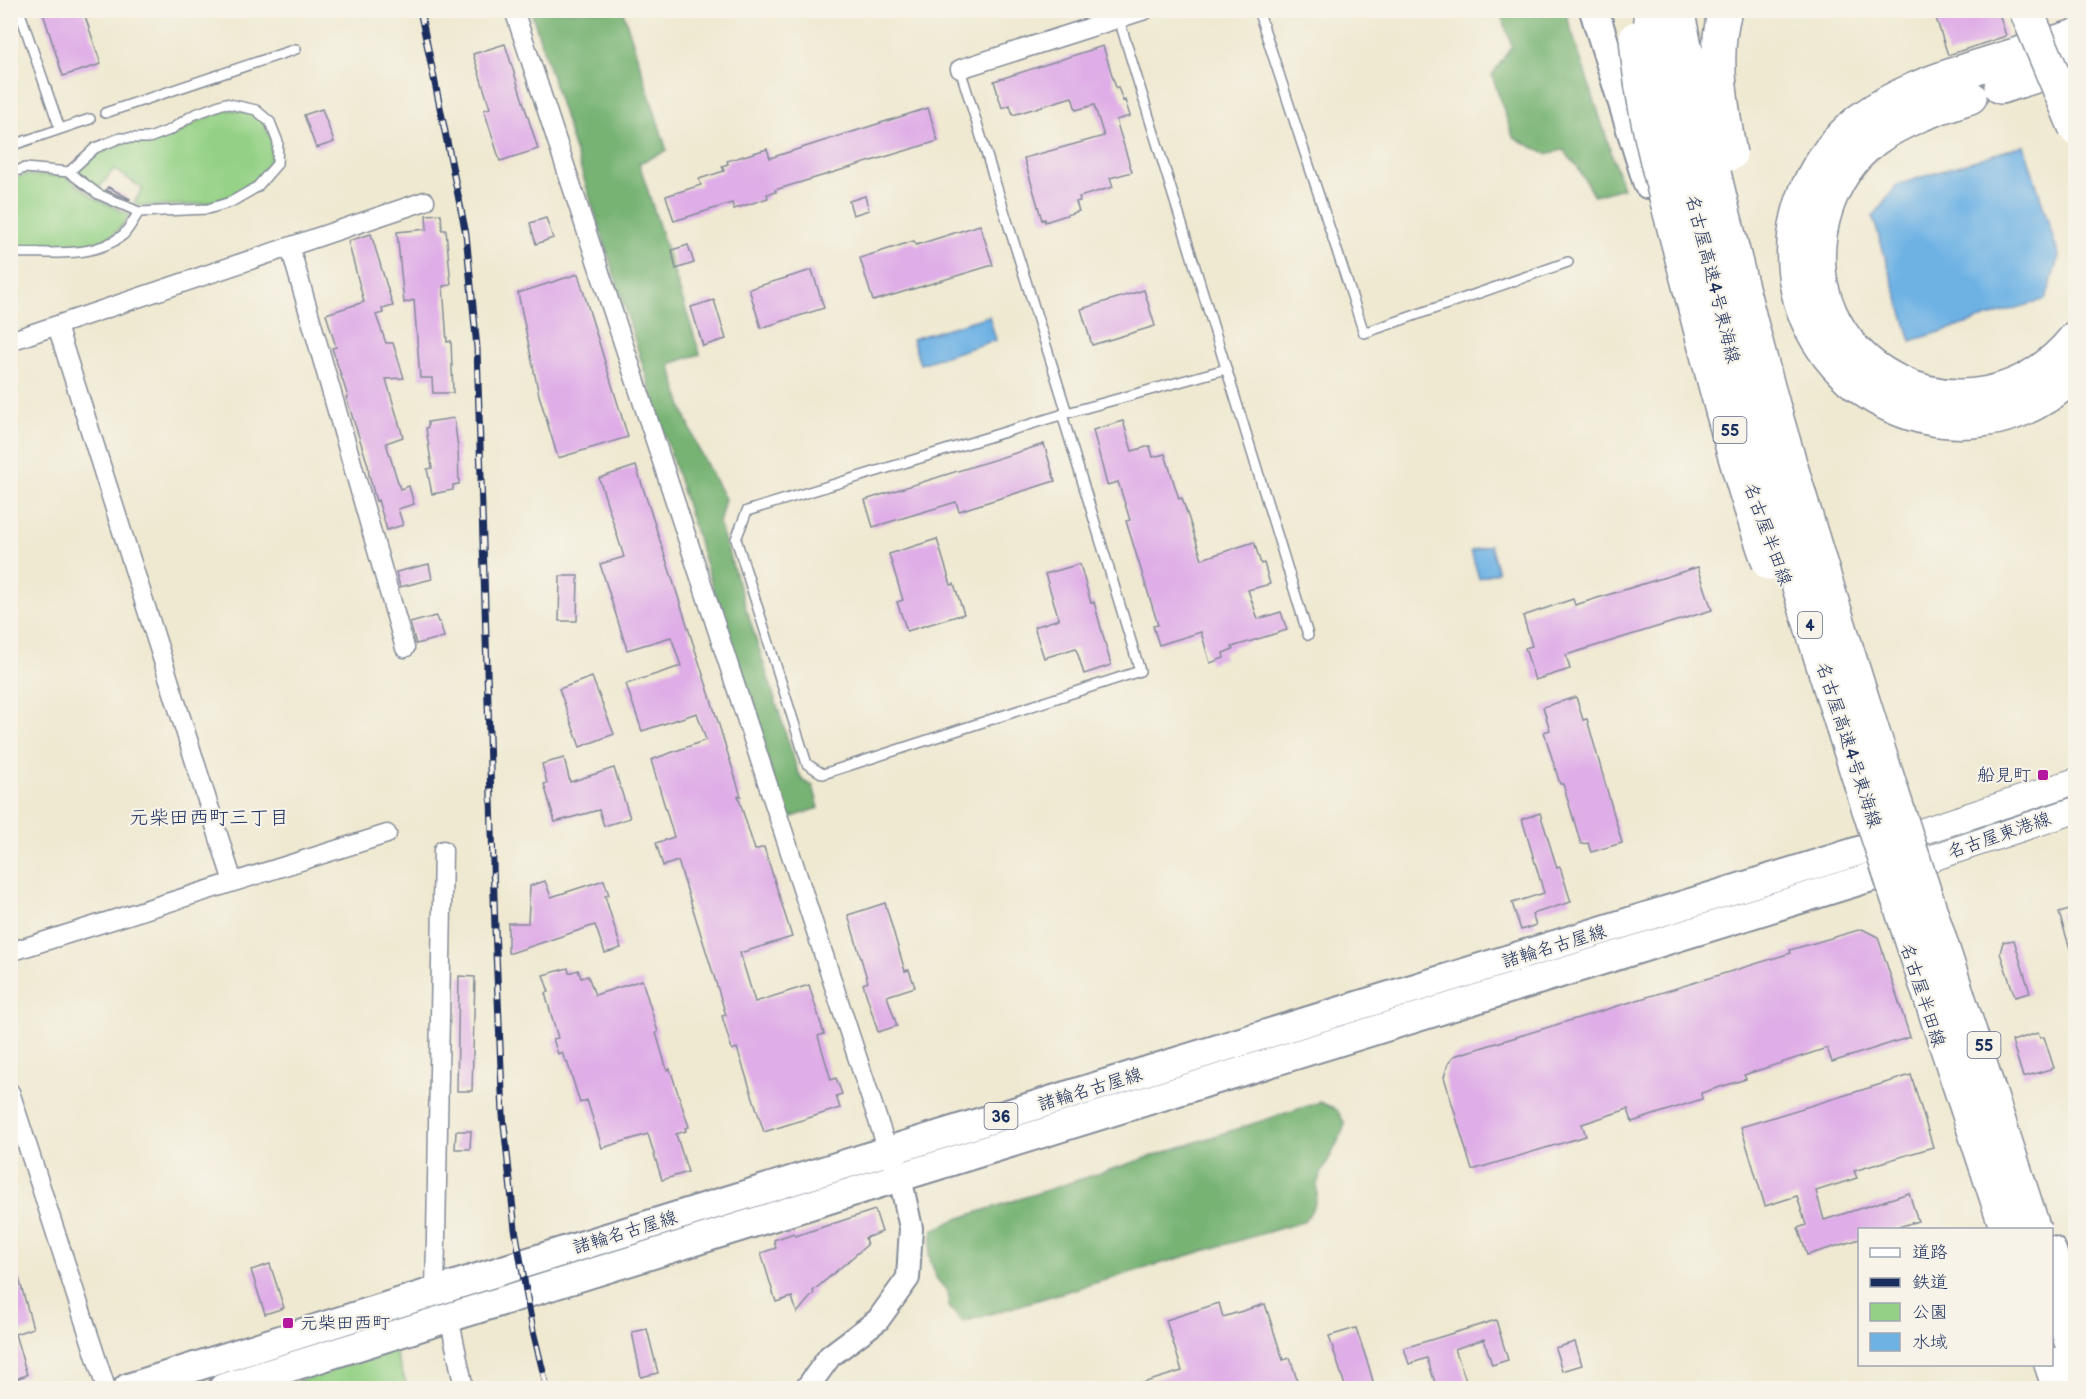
<svg xmlns="http://www.w3.org/2000/svg" width="2086" height="1399" viewBox="0 0 2086 1399" font-family="'Balsamiq Sans','Klee One',sans-serif">
<style>
.green{fill:#94d186;stroke:#588072;stroke-width:1.5}
.forest{fill:#77b373;stroke:#497168;stroke-width:1.5}
.water{fill:#6eb2e4;stroke:#4470a1;stroke-width:1.5}
.building{fill:#dfade7}
.lines{fill:none;stroke-linecap:round;stroke-linejoin:round}
.service-casing{stroke:#858c98;stroke-width:12}
.minor-casing{stroke:#858c98;stroke-width:21}
.tertiary-casing{stroke:#858c98;stroke-width:26}
.secondary-casing{stroke:#858c98;stroke-width:28}
.primary-casing{stroke:#858c98;stroke-width:32}
.motorway-casing{stroke:#858c98;stroke-width:36}
.service{stroke:#fff;stroke-width:9}
.minor{stroke:#fff;stroke-width:18}
.tertiary{stroke:#fff;stroke-width:22}
.secondary{stroke:#fff;stroke-width:26}
.primary{stroke:#fff;stroke-width:28}
.motorway{stroke:#fff;stroke-width:33}
.rail-casing{stroke:#1b2f5e;stroke-width:7}
.rail{stroke:#f7f3e8;stroke-width:4.5;stroke-dasharray:14;stroke-linecap:butt}
.motorway-bridge-casing{stroke:#858c98;stroke-width:36;stroke-linecap:butt}
.motorway-bridge{stroke:#fff;stroke-width:33}
.poi-dot{fill:#b5179e;stroke:#f7f3e8;stroke-width:2}
.labels{text-anchor:middle;stroke-width:4.5;stroke-linejoin:round;paint-order:stroke}
.shield{fill:#f7f3e8;stroke:#5d6a87;stroke-width:1.5}
.shield-label{font-size:16px;font-weight:bold;fill:#1b2f5e}
.street-label{font-size:18px;fill:#1b2f5e;stroke:#f7f3e8}
.poi-label{font-size:18px;fill:#1b2f5e;stroke:#f7f3e8;text-anchor:end}
.neighbourhood-label{font-size:20px;fill:#1b2f5e;stroke:#f7f3e8}
</style>
<rect width="100%" height="100%" fill="#f7f3e8"/>
<filter id="ink" filterUnits="userSpaceOnUse"><feTurbulence type="fractalNoise" baseFrequency=".0167" numOctaves="2"/><feDisplacementMap in="SourceGraphic" scale="12" xChannelSelector="R" yChannelSelector="G"/><feConvolveMatrix kernelMatrix="1 2 1 2 8 2 1 2 1" color-interpolation-filters="sRGB"/></filter>
<filter id="wash" filterUnits="userSpaceOnUse"><feTurbulence type="fractalNoise" baseFrequency=".008" numOctaves="4" result="noise"/><feDisplacementMap in="SourceGraphic" scale="24" xChannelSelector="R" yChannelSelector="G"/><feGaussianBlur stdDeviation="1.35" result="paint"/><feColorMatrix in="noise" values="0 0 0 0 0 0 0 0 0 0 0 0 0 0 0 0 0 1.4 0 .05"/><feComposite in="paint" operator="in"/></filter>
<g filter="url(#wash)">
<rect width="100%" height="100%" fill="#efe9d1"/>
<path class="green" d="M226,109C234,111 246,111 253,114C259,117 265,126 268,132C282,164 255,185 228,197C202,208 168,205 141,206L134,202L143,189L114,169L99,188L78,172L96,155L124,143L150,142L175,135L196,122Z
M25,175L65,176L95,198L130,215C100,263 56,243 11,247V180Z
M394,1350L408,1388H275Z"/>
<path class="forest" d="M531,11H623L667,151L639,163L700,354L670,364L682,407L698,448L725,499L719,523L797,769L803,781L813,786L819,808L786,819Z
M1500,11H1565L1623,188L1594,196L1577,166L1563,150L1546,154L1513,137L1492,75L1512,46Z
M1320,1102L1337,1110L1345,1124C1339,1144 1326,1161 1318,1181C1316,1186 1317,1190 1317,1195C1316,1205 1310,1213 1305,1221L963,1322L949,1307L947,1291L936,1278L929,1255L933,1230L954,1220Z"/>
<path class="water" d="M2024,145L2059,256L2046,299L1911,341L1873,217L1897,185Z
M989,316L996,340L920,364L912,339Z
M1490,545L1498,572L1479,578L1471,551Z"/>
<g id="blocks">
<path class="building" d="M42,10H83L101,64L63,76Z
M1961,10H1998L2006,36L1948,55L1936,18Z
M505,44L538,149L500,161L484,110L490,108L473,54Z
M1103,46L1116,88L1118,87L1123,101L1125,100L1130,116L1116,120L1132,172L1110,178L1113,187L1079,197L1080,201L1076,202L1079,211L1045,222V219L1042,220L1024,158L1104,136L1094,105L1076,110L1072,97L1013,115L1010,105L1002,108L994,81Z
M928,108L938,141L775,190L776,192L767,194L768,198L734,209L732,203L674,221L666,196L701,185L699,179L724,171L722,166L728,164L727,161L767,149L770,158Z
M322,109L334,142L316,148L304,115Z
M108,187L130,199L129,200L106,190Z
M865,196L869,210L853,215L849,201Z
M441,214L442,230H446L451,285L443,286L447,342L451,341L453,393H433L432,378H420L414,300L404,303L397,232L427,229L426,215Z
M546,218L553,238L536,244L530,223Z
M980,225L993,265L873,301L860,258L914,241L916,245Z
M371,234L393,306L382,309L383,313L376,315L386,343H393L404,378L386,379L403,437L386,443L400,489L409,486L414,504L398,509L403,525L387,530L378,500L376,501L369,475L368,465L346,397H348L332,348L336,347L326,314L364,302L348,241Z
M688,245L694,263L676,269L672,250Z
M812,270L824,308L761,328L749,289Z
M578,274L628,437L558,458L539,395L518,293Z
M1144,290L1155,326L1092,345L1081,309Z
M714,300L726,339L703,346L691,307Z
M454,418L458,448L459,484L453,485V490L432,494L427,469L432,468L426,428L428,427V422Z
M1123,421L1132,451L1150,446L1153,457L1165,454L1179,499L1182,498L1202,559L1254,542L1261,564L1264,563L1270,584L1248,590L1258,619L1281,612L1287,630L1232,647L1233,649L1223,653L1224,658L1210,663L1201,632L1159,645L1153,626L1158,625L1126,521L1130,520L1118,482L1107,485L1093,430Z
M1044,444L1055,481L959,511L956,502L873,527L865,500Z
M636,466L709,693L741,796H738L755,850L764,847L792,937L740,953L755,1002L809,985L824,1034L818,1036L831,1080L836,1078L842,1094L836,1096L840,1108L764,1132L737,1048L732,1050L722,1016L726,1015L678,861L663,866L656,843L674,837L651,760L706,740L697,713L642,731L626,684L681,666L671,637L627,650L600,564L624,557L599,478Z
M937,539L951,585L954,584L964,614L907,631L897,602L903,600L889,554Z
M429,564L432,579L400,587L396,572Z
M1080,564L1091,603L1094,602L1111,665L1084,674L1076,648L1044,658L1034,627L1059,619L1045,574Z
M1698,567L1712,610L1566,655L1570,669L1535,680L1525,648L1532,646L1523,616L1573,599L1575,605Z
M560,576H578L577,621H559Z
M436,616L438,622H440L444,637L416,644L410,623Z
M592,677L614,734L580,747L559,689Z
M1576,697L1583,720L1587,719L1622,843L1591,852L1588,843L1581,844L1563,784H1560L1544,732L1550,730L1543,707Z
M564,758L570,782L614,768L630,818L604,826L599,810L555,822L544,784L547,783L542,764Z
M1540,813L1557,868L1560,867L1571,902L1532,914L1536,925L1521,930L1512,903L1544,893L1522,819Z
M604,880L609,895L605,896L621,948L605,953L595,925L511,953H508V923H528L530,886L545,881L551,897Z
M885,903L905,971L909,970L915,987L887,996L897,1026L878,1032L863,984L868,982L848,915Z
M2076,908V955H2072L2059,913Z
M1862,929L1878,937L1910,1037L1832,1062L1827,1048L1744,1075L1746,1079L1701,1093L1702,1099L1632,1122L1628,1109L1582,1124L1586,1136L1472,1170L1444,1077L1448,1064L1454,1056L1791,953L1790,950Z
M2014,940L2030,993L2015,997L2000,953L2003,942Z
M568,968L569,973L578,970L581,978L588,976L595,995L642,980L658,1032L656,1033L667,1070L670,1069L689,1127L685,1128L686,1131L676,1134L688,1172L662,1180L648,1134L602,1148L587,1100L580,1103L567,1061H565L562,1052L558,1054L553,1039L558,1038L545,993L549,992L543,975Z
M459,976L475,977L472,1091H457Z
M2038,1033L2040,1038L2044,1037L2054,1068L2023,1077L2012,1041Z
M1911,1075L1933,1147L1854,1171L1857,1178L1816,1191L1824,1220L1909,1193L1918,1221L1889,1230H1860V1239L1807,1255L1798,1228L1806,1225L1797,1196L1765,1206L1741,1127Z
M456,1131H471L470,1149H455Z
M875,1210L882,1232L865,1238L867,1245L813,1291L814,1293L797,1313L792,1297L776,1302L761,1253L776,1248L774,1240L794,1233L795,1236Z
M15,1264L33,1328L15,1334L27,1375L10,1381V1265Z
M270,1264L284,1308L265,1314L251,1270Z
M1219,1303L1223,1317L1265,1304L1283,1360L1290,1358L1300,1389H1136V1385L1182,1371L1166,1320Z
M1496,1320L1508,1360L1492,1365L1484,1339L1455,1349L1469,1389H1437L1427,1358L1409,1364L1404,1348Z
M1356,1328L1369,1367L1375,1389H1346L1329,1336Z
M647,1329L658,1373L641,1377L632,1332Z
M1575,1342L1582,1365L1562,1371L1555,1348Z"/>
</g>
</g>
<g filter="url(#ink)">
<use href="#blocks" fill-opacity="0" stroke="#858c98" stroke-width="1.5"/>
<g class="lines">
<g class="service-casing">
<path id="service" d="M19,10L60,129
M1258,10L1364,333L1568,262
M1118,16L1308,635
M960,69L1067,413
M105,113L296,49
M10,146L90,119
M10,173L25,168L69,172L98,194L139,212L208,209L231,202L257,187L277,164L278,142L270,122L256,110L225,103L193,115L170,130L149,138H120L95,148L69,172
M10,253C47,251 92,260 123,235C129,229 134,219 139,212
M1062,414L1140,671L823,774L807,764L736,539L747,511L1067,413L1226,369"/>
</g>
<g class="minor-casing">
<path id="minor" d="M514,10L888,1151
M960,69L1145,10
M290,247L405,648
M57,326L233,882
M10,341L425,201
M10,952L387,834
M10,1092L106,1388
M435,1292L443,850
M449,1317L464,1388"/>
</g>
<g class="tertiary-casing">
<path id="tertiary" d="M807,1388L830,1356L878,1320L908,1278L911,1228L900,1177L894,1164"/>
</g>
<g class="secondary-casing">
<path id="secondary" d="M1914,834L2076,781
M1923,861L2076,810"/>
</g>
<g class="primary-casing">
<path id="primary" d="M1594,10L1648,184
M2052,1251L2069,1303
M128,1388L522,1264L1901,838
M223,1388L900,1177L1910,865"/>
</g>
<g class="motorway-casing">
<path id="motorway" d="M2076,36C2044,46 2012,56 1980,66C1938,79 1896,93 1860,120C1837,138 1818,164 1806,191C1758,310 1856,436 1983,420C2018,416 2050,397 2076,374
M2001,87L2076,63
M1970,97C1937,108 1903,119 1875,139C1852,156 1835,182 1826,209C1778,365 1973,466 2076,337
M2052,1283L2076,1357
M2051,1364L2059,1388"/>
</g>
<use href="#service" class="service"/>
<use href="#minor" class="minor"/>
<use href="#tertiary" class="tertiary"/>
<use href="#secondary" class="secondary"/>
<use href="#primary" class="primary"/>
<use href="#motorway" class="motorway"/>
<g class="rail-casing">
<path id="rail" d="M420,10L466,234L477,348L495,928L503,1115L515,1229L533,1331L547,1388"/>
</g>
<use href="#rail" class="rail"/>
<g class="motorway-bridge-casing">
<path id="motorway-bridge" d="M1649,10C1681,152 1712,293 1753,432C1830,700 1920,965 2007,1230
M1677,10C1708,149 1740,289 1779,426C1858,696 1948,962 2034,1230
M1725,10C1712,58 1722,107 1730,154
M2026,10L2076,129
M1636,38C1642,119 1667,199 1687,278C1712,374 1736,470 1769,563"/>
</g>
<use href="#motorway-bridge" class="motorway-bridge"/>
</g>
</g>
<g class="poi-dot">
<rect x="2037" y="769" width="12" height="12" rx="3"/>
<rect x="282" y="1317" width="12" height="12" rx="3"/>
</g>
<g class="labels">
<g class="shield">
<rect x="1713.5" y="417" width="33" height="26" rx="4.5"/>
<rect x="1798" y="612" width="24" height="26" rx="4.5"/>
<rect x="1967.5" y="1032" width="33" height="26" rx="4.5"/>
<rect x="984.5" y="1103" width="33" height="26" rx="4.5"/>
</g>
<g class="shield-label">
<text x="1730" y="436">55</text>
<text x="1810" y="631">4</text>
<text x="1984" y="1051">55</text>
<text x="1001" y="1122">36</text>
</g>
<g class="street-label">
<text transform="translate(1713 279) rotate(76)" y="6">名古屋高速4号東海線</text>
<text transform="translate(1768 534) rotate(70)" y="6">名古屋半田線</text>
<text transform="translate(1849 745) rotate(72)" y="6">名古屋高速4号東海線</text>
<text transform="translate(1999 835) rotate(-19)" y="6">名古屋東港線</text>
<text transform="translate(1554 946) rotate(-17)" y="6">諸輪名古屋線</text>
<text transform="translate(1923 995) rotate(72)" y="6">名古屋半田線</text>
<text transform="translate(1090 1089) rotate(-17)" y="6">諸輪名古屋線</text>
<text transform="translate(625 1232) rotate(-17)" y="6">諸輪名古屋線</text>
</g>
<g class="poi-label">
<text x="2031" y="781">船見町</text>
<text x="300" y="1329" text-anchor="start">元柴田西町</text>
</g>
<g class="neighbourhood-label">
<text x="209" y="824">元柴田西町三丁目</text>
</g>
</g>
<rect width="2086" height="1399" fill="none" stroke="#f7f3e8" stroke-width="36"/>
<rect x="1858" y="1228" width="195" height="138" fill="#f7f3e8" stroke="#9fa5b1" stroke-width="1.5"/>
<rect x="1870" y="1248" width="30" height="9" fill="#ffffff" stroke="#9fa5b1" stroke-width="1.5"/>
<text x="1912" y="1258" font-size="18" fill="#1b2f5e">道路</text>
<rect x="1870" y="1278" width="30" height="9" fill="#1b2f5e" stroke="#9fa5b1" stroke-width="1.5"/>
<text x="1912" y="1288" font-size="18" fill="#1b2f5e">鉄道</text>
<rect x="1870" y="1303" width="30" height="18" fill="#94d186" stroke="#9fa5b1" stroke-width="1.5"/>
<text x="1912" y="1318" font-size="18" fill="#1b2f5e">公園</text>
<rect x="1870" y="1333" width="30" height="18" fill="#6eb2e4" stroke="#9fa5b1" stroke-width="1.5"/>
<text x="1912" y="1348" font-size="18" fill="#1b2f5e">水域</text>
</svg>
